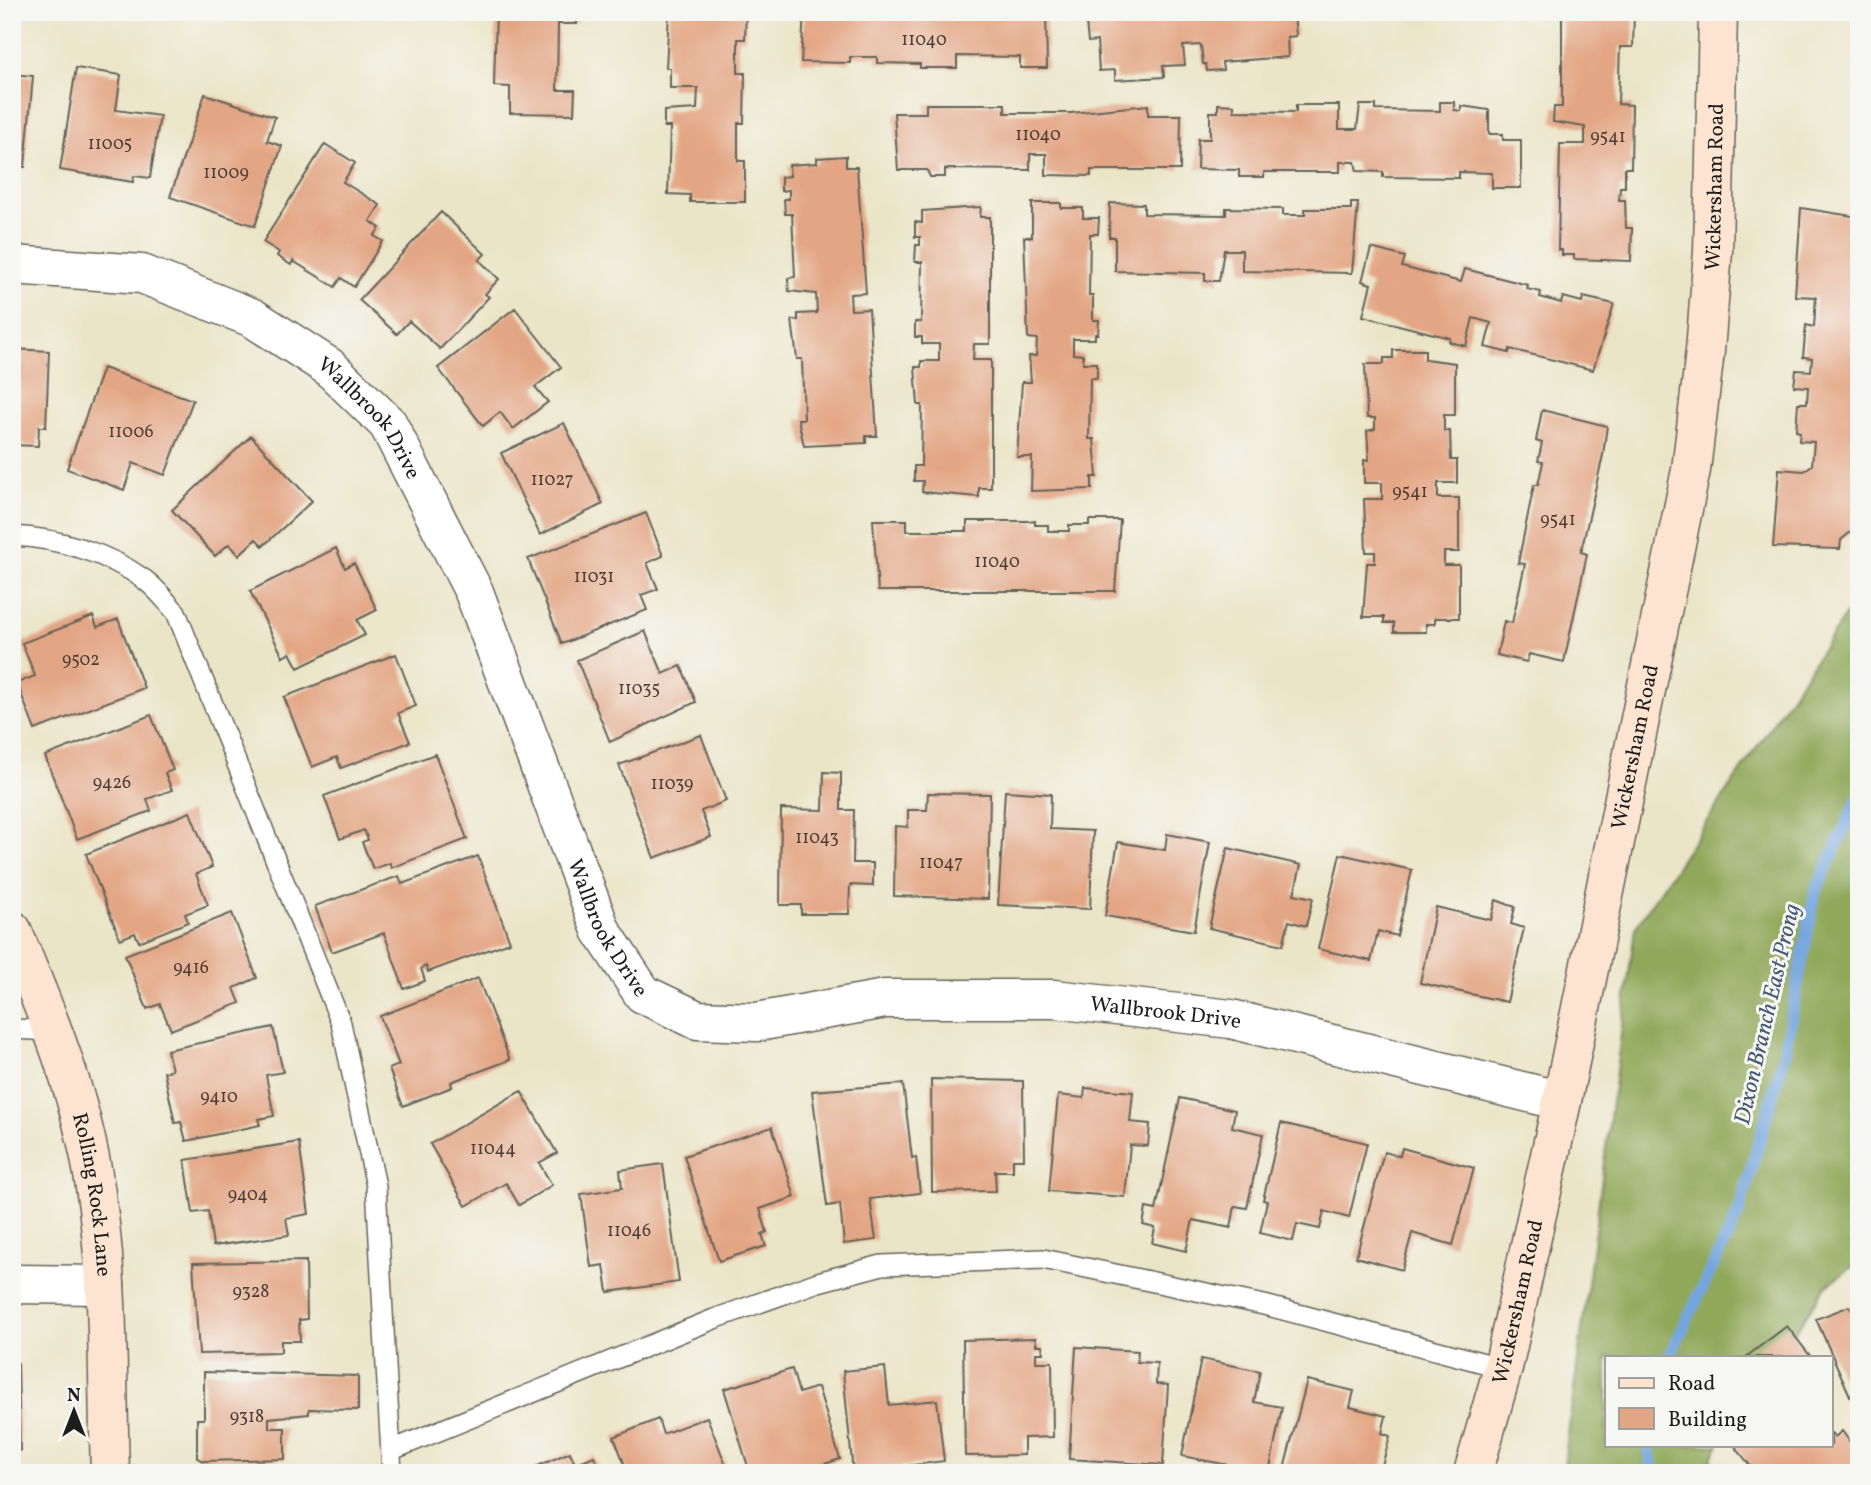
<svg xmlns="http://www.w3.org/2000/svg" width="1871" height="1485" viewBox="0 0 1871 1485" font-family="Vollkorn,serif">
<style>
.forest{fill:#90a85a;stroke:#56623b;stroke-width:2}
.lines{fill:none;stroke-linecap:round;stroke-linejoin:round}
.stream{stroke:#73a5df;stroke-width:12}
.building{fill:#e3a684}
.lane-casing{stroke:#646258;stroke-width:22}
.street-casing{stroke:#646258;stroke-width:41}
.secondary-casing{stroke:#646258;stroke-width:41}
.lane{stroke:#fff;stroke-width:19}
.street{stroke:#fff;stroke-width:38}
.secondary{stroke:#fde4d0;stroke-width:38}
.labels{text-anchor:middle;stroke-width:6;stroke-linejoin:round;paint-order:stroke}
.number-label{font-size:18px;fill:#4e3e36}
.street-label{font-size:21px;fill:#1c1c1c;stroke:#f6f6f2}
.water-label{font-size:23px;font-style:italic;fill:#435a74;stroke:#f6f6f2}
</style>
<rect width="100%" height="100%" fill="#f6f6f2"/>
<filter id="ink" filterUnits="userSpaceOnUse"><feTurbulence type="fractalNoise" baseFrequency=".0143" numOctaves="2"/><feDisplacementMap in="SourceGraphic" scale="14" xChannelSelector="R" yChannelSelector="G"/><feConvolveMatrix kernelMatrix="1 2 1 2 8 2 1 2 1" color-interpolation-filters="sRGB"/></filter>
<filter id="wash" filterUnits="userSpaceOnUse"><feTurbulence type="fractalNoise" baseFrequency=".00686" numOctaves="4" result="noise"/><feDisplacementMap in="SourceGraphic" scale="28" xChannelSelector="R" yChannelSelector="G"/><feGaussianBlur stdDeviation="1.57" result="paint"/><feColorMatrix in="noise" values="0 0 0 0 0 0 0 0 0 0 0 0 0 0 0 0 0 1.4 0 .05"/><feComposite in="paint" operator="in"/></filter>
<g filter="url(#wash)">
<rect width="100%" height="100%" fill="#ebe5c8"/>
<path class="forest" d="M1859,595V1262L1826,1286L1778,1357H1607V1445H1719L1711,1458L1721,1473H1563L1635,928Z"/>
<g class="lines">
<path class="stream" d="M1669,1357L1738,1214L1783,1060L1815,893L1859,797
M1648,1445L1653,1473"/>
</g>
<g id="blocks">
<path class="building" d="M496,12H577V24H558L557,90H575L574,114L510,113V87L494,86Z
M669,12H746L745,39H738V73H745L744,123H738V161H745V202H690V195L668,194L670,127H664V111L697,109L698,88H670V68H666Z
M804,12H916V21L933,22V12H1046L1047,68H1020V57L957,56V68H920V64L877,63V57H850V63L801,62Z
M1085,12H1294L1296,36L1287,37L1288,57L1222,62L1223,70L1207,71L1206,64H1203L1201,45L1183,46L1185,65L1163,66L1164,77L1115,80V70L1099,71L1097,41L1088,42Z
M1634,12L1633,47H1620L1618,104L1632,105L1631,168H1625V187H1620L1619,200H1625L1626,228H1632L1631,261L1574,259V255H1562V250H1558L1560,144H1585V127L1553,122L1554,107H1562V16Z
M76,68L121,75L116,110L160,116L150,178L134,176L133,182L60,170Z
M12,74L33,76L25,167L12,166Z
M205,94L275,117L267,141L282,146L255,226L170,197Z
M1440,102H1454V110L1461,111V106L1489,110V134H1503V140H1521V188H1492V173L1459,172V178L1383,177V172L1357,171L1355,162H1340V172H1264V177H1239V170L1197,169L1198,139H1210V112H1218V104L1234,105V111L1296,112V105H1339V129H1357L1360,105H1376V110L1440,111Z
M926,104H1005V113H1071L1148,105V115H1181L1180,170H1091V176L1046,175V154H1030V170L945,169V177H930L927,170H898L894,113H926Z
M325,144L355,163L343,182L380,205L370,221L380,228L374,236L383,241L354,287L341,278L335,287L293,261L291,265L277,256L279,252L263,242Z
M846,156V167H857L866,293L850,294L851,310L869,309L877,436H866V443L804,446L798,419H804L802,359H797L792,320H798V314L817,313L816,294L789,291L788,278L795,277L792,214H785L784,199H789V190L781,191V177L790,176L789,165L817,163V158Z
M1032,203H1061V208H1083V218H1099L1098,234H1090L1089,295H1093V320H1099L1098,334H1095V339H1073V354L1083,355V363H1097V378H1090L1089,439H1094L1097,477H1092V489L1031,491L1032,457H1017L1022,382H1031L1029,356H1036L1037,339L1028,338L1024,237H1032Z
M1110,203L1144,204V214L1226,215V208L1283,209V215H1305V209H1351V203H1358L1352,273L1242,271V250H1224L1219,281H1205V273L1115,271V237H1109Z
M981,207L980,217H990V344H974L973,360H991V488H979V497L922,492L923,481H914V466H921L922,405H918L915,367H921V361H939V344H922V337H915V322H921L922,262H915L916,245H920V237H915V222L922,223V211Z
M1801,208L1859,217V525L1841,540L1840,549L1773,547L1779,469L1804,471L1812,465L1814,442L1799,441L1800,432L1796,431L1798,403H1807L1808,387L1794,386L1796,370L1811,371L1812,358L1803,357L1806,325L1814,327L1816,297L1795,296Z
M441,212L485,254L479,260L499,279L485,294L489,297L440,349L409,321L397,334L359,300Z
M1371,248L1405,257L1402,267L1461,282L1465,269L1528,285L1527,289L1541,292L1540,297L1561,303L1563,297L1582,302L1583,297L1614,304L1593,370L1510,349L1509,353L1485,347L1491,323L1473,318L1466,346L1449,342L1450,338L1363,316L1371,284L1362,281Z
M515,308L561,367L535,387L548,402L513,429L500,412L483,426L438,368Z
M12,349L49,351L46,427H39L38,446L12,445Z
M1393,350H1425V359L1455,363V415H1444V431H1450L1451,460H1457V483H1438V498H1459V552H1444V565H1459V618H1435V624H1426V632H1394V623H1384V617H1363L1367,563H1375V552H1366L1364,499H1382V483H1364V460H1369L1367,431L1375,429V418H1367L1365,364H1384V358H1393Z
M103,368L193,400L165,475L133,463L124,490L67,469Z
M1542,410L1607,426L1603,455L1581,552L1587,554L1564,662L1529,654L1527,662L1497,655L1504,621L1512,623L1525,564L1518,563L1534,485H1538L1543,462L1538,461L1542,443L1536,441Z
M564,423L603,504L540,535L501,453Z
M251,436L312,501L263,546L256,539L239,555L229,544L215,556L172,510Z
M646,513L663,556L647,563L658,589L641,595L647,610L562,644L528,559Z
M873,520H907V531H967V521H1035V525H1048V531H1069V525H1089V520H1120L1115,591H878Z
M336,548L345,568L354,563L377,610L357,620L365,635L298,668L290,653L283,657L250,591Z
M93,616L97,627L118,619L144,688L35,730L17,683L35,676L22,643Z
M645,631L663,674L681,666L696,702L610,742L577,660Z
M396,654L416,706L398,713L410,742L341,768L337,757L312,767L284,697Z
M151,715L173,770L165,773L172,790L147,799L151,811L77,839L45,756Z
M701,735L726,801L701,811L711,837L654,858L619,765Z
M435,754L467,839L391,868L390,863L373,869L362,842L368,840L364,830L340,839L324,796Z
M824,772L841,773V810H854L853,863H873V886L850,885L849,914H801V905H780L781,809L823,810Z
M1005,791L1051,794L1050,829L1093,831L1090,909L998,905Z
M928,793L990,794L988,899L894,896L895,826L908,827V810H927Z
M190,812L212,867L196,874L208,905L185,914L188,922L139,942L135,933L120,939L86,854Z
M1167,834L1210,842L1194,931L1105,916L1118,842L1165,850Z
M1228,848L1301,865L1294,894L1313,898L1306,926L1289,921L1283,945L1209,928Z
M1340,854L1412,870L1397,936L1378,931L1371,961L1318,949Z
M478,856L510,942L428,972L426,966L421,968L425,981L404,989L384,933L332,952L315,906L399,876L402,884Z
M1496,900L1515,907L1511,924L1524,928L1507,1002L1420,983L1436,907L1491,920Z
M232,913L257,978L234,988L240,1003L171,1030L160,1004L147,1009L125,955Z
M478,978L510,1060L451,1082L452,1087L403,1106L389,1069L399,1065L380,1016Z
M273,1027L283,1072L266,1075L274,1116L258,1119L260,1125L186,1141L181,1122L175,1123L164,1072L172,1070L167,1050Z
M931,1079L1023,1081L1024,1159H1013V1171H995L996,1191L932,1192Z
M903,1084L912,1158L916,1157L920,1193L870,1199L876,1240L844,1244L840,1204L827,1206L812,1091Z
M1085,1088L1133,1092L1130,1122L1150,1124L1148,1146L1130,1145L1125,1197L1049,1191L1058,1095L1084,1098Z
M521,1091L557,1153L539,1163L552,1185L519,1205L506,1183L466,1206L430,1144Z
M1180,1098L1235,1110L1232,1127L1263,1134L1247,1208L1235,1206L1231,1228L1193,1220L1186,1251L1152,1243L1155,1228L1143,1225L1146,1208L1156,1210Z
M1281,1123L1367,1143L1349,1218L1324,1211L1320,1229L1297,1224L1293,1241L1260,1233L1267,1201L1263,1200Z
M772,1127L795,1197L760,1209L767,1232L762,1234L766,1246L719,1261L684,1156Z
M299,1142L309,1214L286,1218L289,1235L213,1246L208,1211L193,1213L185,1160Z
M1402,1148L1474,1168L1453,1245L1412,1233L1402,1270L1356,1257L1384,1152L1400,1156Z
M663,1164L679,1282L608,1292L604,1265L591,1267L581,1194L622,1188L620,1170Z
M306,1261L307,1319L299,1320L300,1341H281V1352L199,1354L193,1263Z
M1850,1306L1852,1310L1859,1306V1416L1816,1319Z
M1787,1326L1811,1357H1746Z
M1036,1338V1345H1042L1043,1353H1036V1362H1052L1053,1437L1024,1438V1455L965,1456L963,1340Z
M1076,1347L1138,1351L1137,1362L1157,1363L1156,1384L1168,1385L1163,1465L1069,1459Z
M1201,1359L1260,1371L1254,1402L1282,1407L1269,1473L1182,1456Z
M12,1363H18L20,1451H12Z
M885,1367L889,1405L937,1400L944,1461L853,1473L843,1371Z
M792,1369L799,1393L818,1387L840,1459L805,1470L806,1473H750L724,1389Z
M204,1372L358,1376V1410L309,1409V1414L269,1418V1428H285V1459L203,1461L197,1458V1419H204Z
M1307,1380L1354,1391L1350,1407L1386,1416L1382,1433L1390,1436L1380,1473H1283Z
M707,1417L729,1473H628L614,1437L658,1419L663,1434Z
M1842,1431L1859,1454V1457L1852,1463L1859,1469V1473H1756L1734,1445H1831V1433L1835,1437Z
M570,1452L575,1464L594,1456L601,1473H522Z"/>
</g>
</g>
<g filter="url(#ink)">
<use href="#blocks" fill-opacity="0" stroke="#646258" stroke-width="2"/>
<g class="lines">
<g class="lane-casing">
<path id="lane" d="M12,536C58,538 108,553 145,580C156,588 166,601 176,612L341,1023L376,1186L392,1473
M12,1029L54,1031
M392,1450L714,1319L818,1282L882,1265L1043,1259L1264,1305L1503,1368"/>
</g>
<g class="street-casing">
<g id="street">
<path id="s1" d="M12,265L142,274L253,318L329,367L388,424L474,592L601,930L643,994L697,1020L757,1022L885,999H1054L1231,1019L1562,1101"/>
<path d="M12,1284L105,1285"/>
</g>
</g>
<g class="secondary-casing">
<g id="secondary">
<path id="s2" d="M12,930C47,1013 82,1097 95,1187C110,1281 107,1378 110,1473"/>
<path id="s3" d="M1473,1473L1503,1368L1562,1101L1691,470L1705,351L1713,251L1718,12"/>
</g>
</g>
<use href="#lane" class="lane"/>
<use href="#street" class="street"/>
<use href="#secondary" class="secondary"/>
</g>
</g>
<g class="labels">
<g class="number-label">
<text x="924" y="45">11040</text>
<text x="1038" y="140">11040</text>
<text x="1608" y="142">9541</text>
<text x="110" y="149">11005</text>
<text x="226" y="178">11009</text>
<text x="131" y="437">11006</text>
<text x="552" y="485">11027</text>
<text x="1410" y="497">9541</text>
<text x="1558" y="525">9541</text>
<text x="997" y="567">11040</text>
<text x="594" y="582">11031</text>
<text x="81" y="665">9502</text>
<text x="639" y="694">11035</text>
<text x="112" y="788">9426</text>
<text x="672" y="789">11039</text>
<text x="817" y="843">11043</text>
<text x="941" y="868">11047</text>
<text x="191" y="973">9416</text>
<text x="219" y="1102">9410</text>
<text x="493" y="1154">11044</text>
<text x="248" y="1200">9404</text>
<text x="629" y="1236">11046</text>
<text x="251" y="1297">9328</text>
<text x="247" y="1422">9318</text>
</g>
<g class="street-label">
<text dy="7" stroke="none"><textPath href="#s3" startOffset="1311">Wickersham Road</textPath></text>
<text dy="7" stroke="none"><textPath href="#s1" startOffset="406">Wallbrook Drive</textPath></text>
<text dy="7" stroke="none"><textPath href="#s3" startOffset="744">Wickersham Road</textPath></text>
<text dy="7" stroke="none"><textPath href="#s1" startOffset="973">Wallbrook Drive</textPath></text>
<text dy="7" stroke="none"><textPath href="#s1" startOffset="1580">Wallbrook Drive</textPath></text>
<text dy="7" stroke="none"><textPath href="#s2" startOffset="278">Rolling Rock Lane</textPath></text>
<text dy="7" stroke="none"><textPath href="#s3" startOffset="177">Wickersham Road</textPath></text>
</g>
<g class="water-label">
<text transform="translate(1766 1014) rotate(-77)" y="8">Dixon Branch East Prong</text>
</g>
</g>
<rect width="1871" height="1485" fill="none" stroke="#f6f6f2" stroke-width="42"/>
<rect x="1605" y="1356" width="228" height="91" fill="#f6f6f2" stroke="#9f9f9c" stroke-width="2"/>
<rect x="1619" y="1378" width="35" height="10" fill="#fde4d0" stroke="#9f9f9c" stroke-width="2"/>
<text x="1668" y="1390" font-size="21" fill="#1c1c1c">Road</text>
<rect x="1619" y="1408" width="35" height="21" fill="#e3a684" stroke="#9f9f9c" stroke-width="2"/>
<text x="1668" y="1426" font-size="21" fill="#1c1c1c">Building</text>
<g transform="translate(74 1411)" stroke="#f6f6f2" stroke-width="5" paint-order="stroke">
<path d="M0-5L12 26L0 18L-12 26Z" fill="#1c1c1c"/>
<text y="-10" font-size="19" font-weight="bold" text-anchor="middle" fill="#1c1c1c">N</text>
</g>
</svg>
